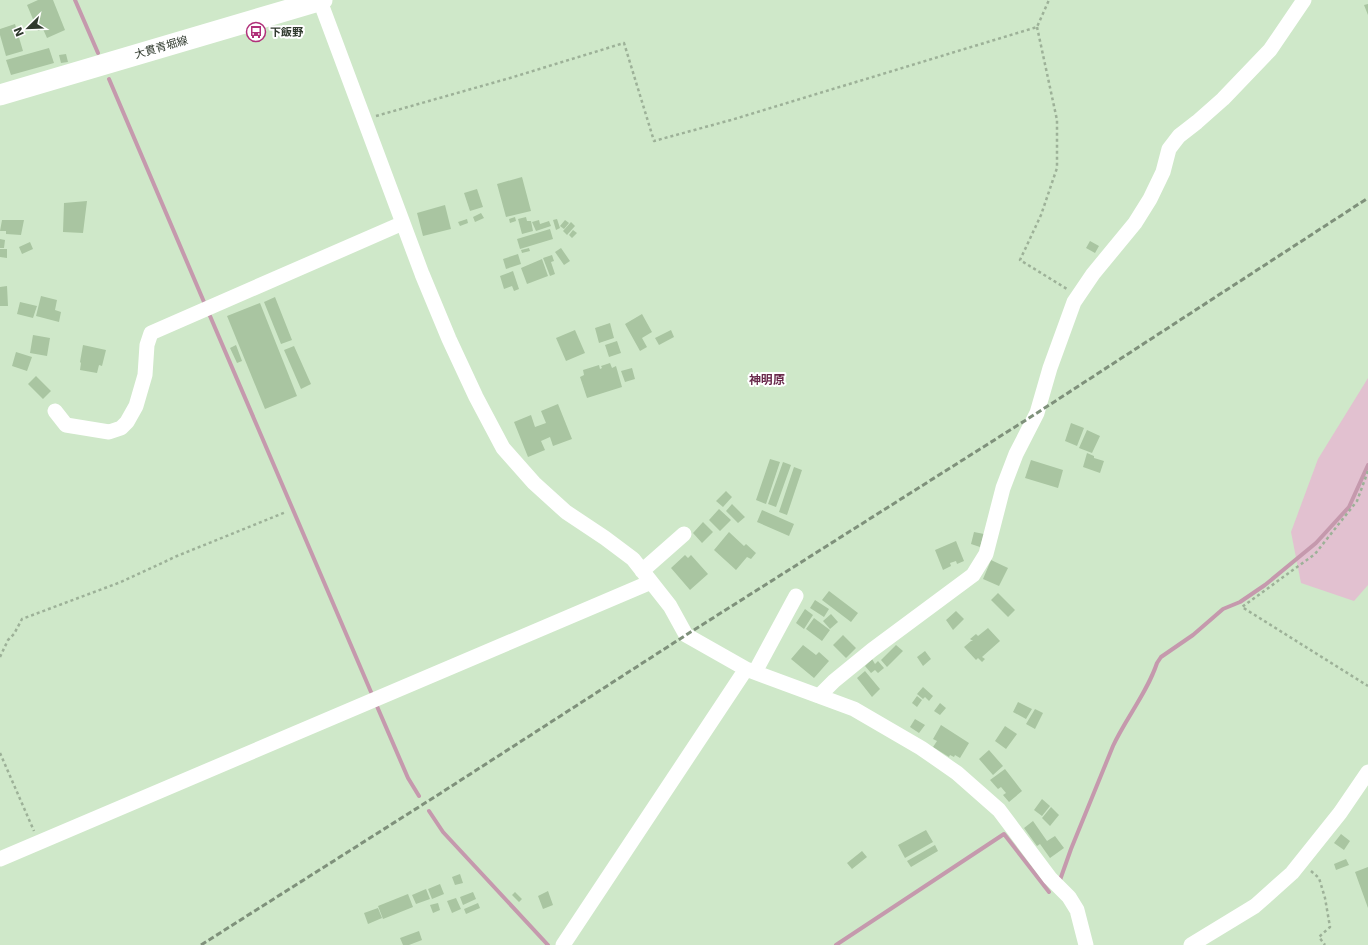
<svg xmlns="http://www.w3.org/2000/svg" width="1368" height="945" viewBox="0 0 1368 945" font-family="'DejaVu Sans','Noto Sans JP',sans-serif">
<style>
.green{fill:#e2c1d0}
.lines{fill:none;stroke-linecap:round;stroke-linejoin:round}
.stream{stroke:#c599ad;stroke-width:4}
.building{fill:#a9c5a1}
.path{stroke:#9db198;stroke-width:2.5;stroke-dasharray:3 3;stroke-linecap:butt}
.minor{stroke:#fff;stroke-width:15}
.secondary{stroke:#fff;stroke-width:21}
.rail{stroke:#7f917b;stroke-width:3;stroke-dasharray:6 3;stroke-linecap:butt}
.labels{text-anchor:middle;stroke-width:4;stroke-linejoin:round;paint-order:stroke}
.poi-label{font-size:11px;font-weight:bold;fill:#303a2e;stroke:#fff;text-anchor:start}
.street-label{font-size:11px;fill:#303a2e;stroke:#fff}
.neighbourhood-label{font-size:12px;font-weight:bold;fill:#69294b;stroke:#fff}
</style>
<rect width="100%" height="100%" fill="#cfe8c9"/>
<path class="green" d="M1368,378V585L1354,601L1301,583L1291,532L1318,459Z"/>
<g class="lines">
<path class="stream" d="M75,0L98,53
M109,79L204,302
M210,316L371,692
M376,704L408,778L419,796
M429,811L443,832L548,945
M1060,880L1071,849L1113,746C1126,718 1147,693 1157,663L1161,657L1193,635L1223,609L1240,602L1265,585L1316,543L1349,507L1368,465
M836,945L1004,834L1049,892"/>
</g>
<path class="building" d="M38,0H53L65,30L47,38L43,29L38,31L27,5Z
M1368,4V15L1364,5Z
M15,24L23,51L6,56L0,35V29Z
M49,48L54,63L11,75L6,60Z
M66,54L68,62L61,63L59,55Z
M522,177L531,211L506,217L497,184Z
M477,189L483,207L470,211L464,193Z
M87,201L83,233L63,232L64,203Z
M445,205L451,229L423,236L417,213Z
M481,213L484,218L475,222L473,217Z
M515,217L516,221L510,223L509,219Z
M526,217L527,221H531L533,231L522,234L518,219Z
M467,219L468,223L460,226L458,222Z
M557,219L560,228L556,230L553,220Z
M2,220H24L21,235L6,234V231H0Z
M539,220L540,224L549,221L551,226L536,231L532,222Z
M565,220L569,223L564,229L560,226Z
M571,222L575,226L567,235L563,231Z
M550,229L553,239L520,249L517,239Z
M573,230L577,233L572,238L569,235Z
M0,239L5,240L4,248H0Z
M1090,241L1099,246L1095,253L1086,248Z
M30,242L33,249L22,254L19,247Z
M529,248L530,251L522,253L521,250Z
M561,248L570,261L564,265L555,252Z
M0,249H7V258L0,257Z
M518,254L521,264L506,269L503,259Z
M552,255L554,261L551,262L555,274L550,276L543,258Z
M542,259L548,276L527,284L521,268Z
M513,271L519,289L514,291L512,286L504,289L500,276Z
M7,286L8,306H0V287Z
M41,296L57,300L55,310L61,312L59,322L36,316Z
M275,297L292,340L281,344L264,302Z
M20,302L37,306L33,318L17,314Z
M260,303L297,396L265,409L227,316Z
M642,314L652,332L642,338L647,347L640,351L625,324Z
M610,323L614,338L599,343L595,328Z
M575,330L585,353L566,361L556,338Z
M671,330L674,337L659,345L655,338Z
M33,335L50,338L47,356L30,353Z
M617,341L621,353L609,357L605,345Z
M83,345L106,350L102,366L99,365L97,373L80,370L81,363L80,362Z
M236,345L242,361L237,363L230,348Z
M294,346L311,384L301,389L284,350Z
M16,352L32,357L27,371L12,366Z
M610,363L612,368L616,366L622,387L587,398L580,377L584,375L583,370L599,365L600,369L602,368L601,366Z
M632,368L635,379L625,382L621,371Z
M36,376L51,391L43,399L28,384Z
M558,404L572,439L553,446L550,437L541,441L545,450L528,457L514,422L531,415L535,427L546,423L541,411Z
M1071,423L1084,428L1077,446L1065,441Z
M1087,430L1100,436L1092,453L1079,448Z
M1087,453L1094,456V458L1104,461L1100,473L1083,467Z
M770,459L780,462L766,504L756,500Z
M1031,460L1063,470L1058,488L1025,478Z
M783,462L791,465L776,507L768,504Z
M794,467L802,470L787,515L779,512Z
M726,491L732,497L723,507L716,501Z
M732,504L745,517L738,523L726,511Z
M719,509L731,520L720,531L709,520Z
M762,510L794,524L789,536L757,522Z
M703,522L713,532L702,543L693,533Z
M729,532L744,546L746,544L756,553L751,559L747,557L736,570L714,550Z
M974,532L984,534L980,547L971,544Z
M956,541L964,561L957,564L956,561L950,563L951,566L943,570L935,550Z
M685,555L688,558L691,555L708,574L690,590L671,568Z
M991,560L1008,568L999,586L983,579Z
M829,591L858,613L851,622L822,600Z
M998,593L1015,610L1008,617L991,600Z
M815,600L829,609L824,617L810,608Z
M805,609L813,615L804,629L796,623Z
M956,611L964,619L953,630L946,620Z
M831,614L838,622L830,629L823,621Z
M814,618L830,630L822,641L806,629Z
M988,628L1000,641L982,657L985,659L982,662L978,658L976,660L964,647L971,641H973L970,639L976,634L978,636Z
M843,635L856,648L846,658L833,645Z
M803,645L816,655L819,652L829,661L814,678L791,659Z
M896,645L903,651L887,667L881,660Z
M925,651L931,659L923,666L917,657Z
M872,659L875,664L878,661L884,668L878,673L875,670L871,673L865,666Z
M865,671L880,689L872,697L857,678Z
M923,687L933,696L929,701L925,697L923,699L917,694Z
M917,696L922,700L917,707L912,703Z
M1018,702L1032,709L1026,719L1013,712Z
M940,703L946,708L940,715L934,711Z
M1035,709L1043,713L1035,729L1026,724Z
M915,719L925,725L919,733L910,727Z
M941,725L969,743L960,758L955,755L954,757L950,755L949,757L933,747L937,741L933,739Z
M1005,726L1017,734L1006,749L995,741Z
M989,750L1003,766L993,775L979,759Z
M1005,769L1022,791L1009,802L1003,795L1006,793L1001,787L998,789L990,780Z
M1042,799L1050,806L1042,816L1034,810Z
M1051,807L1059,815L1050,826L1042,818Z
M1033,821L1047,841L1055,836L1064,848L1050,858L1040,844L1037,846L1024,828Z
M926,830L933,842L905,858L898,845Z
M1341,834L1350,841L1344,850L1334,843Z
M935,845L938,851L911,867L907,861Z
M862,851L867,857L852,869L847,863Z
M1346,859L1349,865L1336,870L1334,864Z
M1368,867V908L1355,872Z
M460,874L463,883L455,885L452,877Z
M440,884L444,894L432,899L428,889Z
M426,889L430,899L416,904L412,895Z
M548,891L553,905L543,909L538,896Z
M473,892L476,899L463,905L460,897Z
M515,892L522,899L519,902L512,895Z
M408,894L413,907L383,919L378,906Z
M456,898L461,909L452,913L447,901Z
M438,903L440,910L433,913L430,905Z
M478,903L480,908L466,914L464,909Z
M378,908L382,918L368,924L364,913Z
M419,931L422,940L409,945H403L400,938Z"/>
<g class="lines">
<path class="path" d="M1037,27L1057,120V168L1041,215L1020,260L1067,289
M376,116L510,78L624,43L654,141L731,120L1037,27L1049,0
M1368,471L1357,501L1315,554L1242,607L1368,686
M0,657L8,640L14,634L22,619L121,582L177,556L286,512
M0,753L34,831
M1311,871L1319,878L1325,898L1330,927L1319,937L1325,945"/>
<path class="minor" d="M320,1L422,274L449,339L476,397L503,448L534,483L566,512L605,538L633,559L670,606L686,635L746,669L854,709L921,748L957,773L999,810L1050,878L1069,897L1077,910L1086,945
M55,411L66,425L109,432L121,428L127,422L136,406L145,375L147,345L151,333L403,223
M642,571L684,534
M755,672L796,596
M819,696L834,681L872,650L973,575L986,554L1003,488L1016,454L1037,413L1050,368L1074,302L1093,274L1135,223L1150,199L1163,172L1169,149L1179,136L1197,122L1223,99L1270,50L1304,0
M0,859L651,582
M563,945L746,669
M1191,945L1255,906L1292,873L1340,813L1368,772"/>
<path class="secondary" d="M0,95L322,0"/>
<path class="rail" d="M201,945L433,798L686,635L1037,413L1368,198"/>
</g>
<defs>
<g id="bus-ring" transform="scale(1)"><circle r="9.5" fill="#fff" stroke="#b1307a" stroke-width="1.5"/><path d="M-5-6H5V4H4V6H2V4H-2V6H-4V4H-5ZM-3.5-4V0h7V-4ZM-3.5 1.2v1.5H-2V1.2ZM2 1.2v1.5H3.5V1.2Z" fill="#b1307a"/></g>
</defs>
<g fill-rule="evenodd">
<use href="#bus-ring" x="256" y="32"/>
</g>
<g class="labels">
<g class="poi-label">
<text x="270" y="36">下飯野</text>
</g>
<g class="street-label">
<text transform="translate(161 47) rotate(-16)" y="4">大貫青堀線</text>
</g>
<g class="neighbourhood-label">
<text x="767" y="384">神明原</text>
</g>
</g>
<g transform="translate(28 28) rotate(247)" stroke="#ffffff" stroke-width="3" paint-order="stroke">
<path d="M0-3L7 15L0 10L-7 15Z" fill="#303a2e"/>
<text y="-6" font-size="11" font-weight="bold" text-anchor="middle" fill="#303a2e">N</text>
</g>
</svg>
